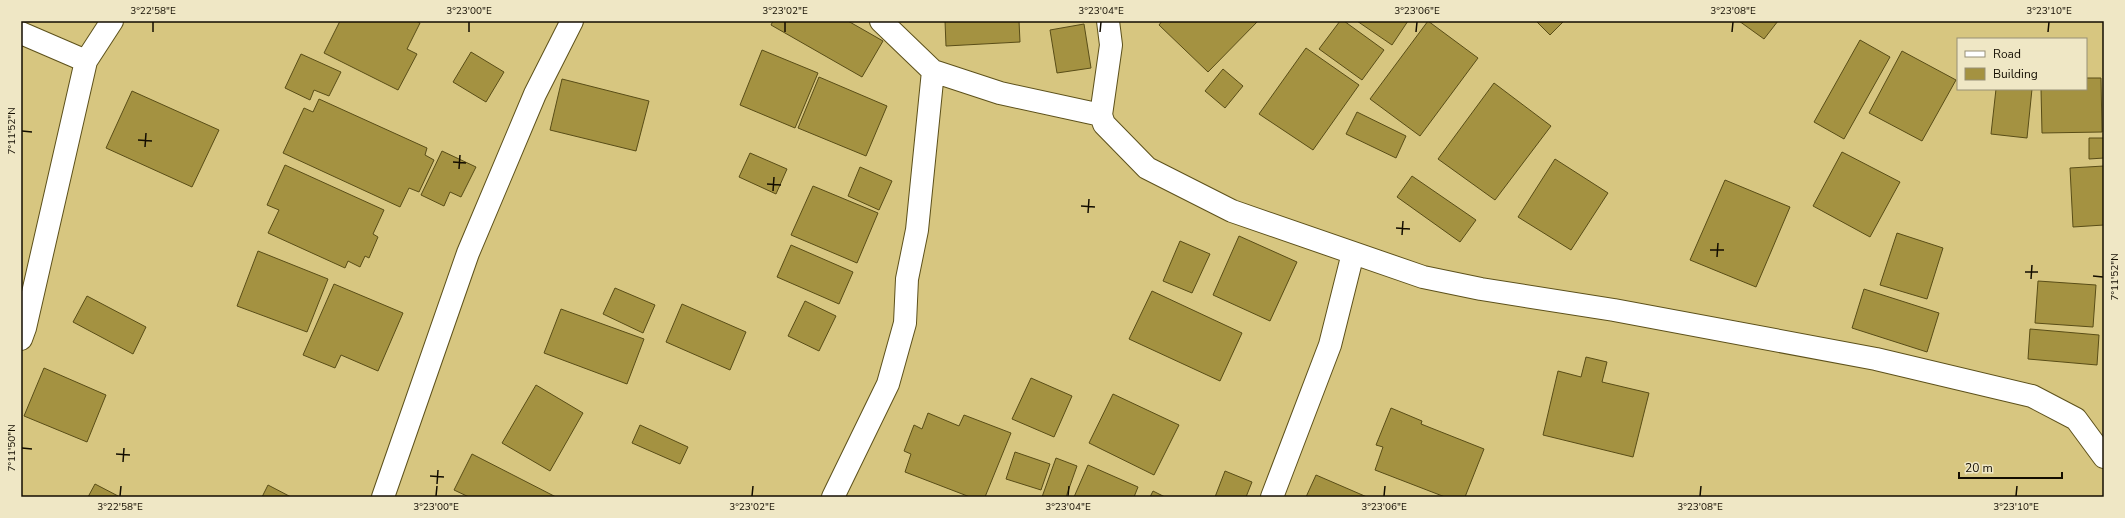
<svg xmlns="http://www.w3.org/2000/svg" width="2125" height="518" viewBox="0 0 2125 518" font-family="'Nunito Sans',sans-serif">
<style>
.building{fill:#a49241;stroke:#594d17}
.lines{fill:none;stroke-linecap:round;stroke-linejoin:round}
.minor-casing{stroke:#5d511b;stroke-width:24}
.minor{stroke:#fff;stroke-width:22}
.ticks{fill:none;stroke:#130d00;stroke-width:1.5}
.neatline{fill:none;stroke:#130d00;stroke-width:1.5}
.ticks-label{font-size:10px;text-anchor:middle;fill:#130d00}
</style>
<rect width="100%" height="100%" fill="#d7c680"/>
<path class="building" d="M340,21H416L420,23L407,49L417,54L398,90L324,53Z
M773,21H848L883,41L862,77L771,25Z
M945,21H1019L1020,42L946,46Z
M1162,21H1258L1208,72L1159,25Z
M1340,21H1344L1384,50L1362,80L1319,49Z
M1357,21H1408L1392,45Z
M1428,21L1478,58L1420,136L1370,99Z
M1536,21H1564L1550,35Z
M1739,21H1778L1764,39Z
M1084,24L1091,68L1057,73L1050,30Z
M1860,40L1890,57L1844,139L1814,122Z
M1306,48L1359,85L1313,150L1259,114Z
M762,50L818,73L795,128L740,105Z
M1902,51L1956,80L1922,141L1869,113Z
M471,52L504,72L486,102L453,82Z
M301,54L341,72L329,96L314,90L310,100L285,88Z
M1223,69L1243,86L1225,108L1205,91Z
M819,77L887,106L866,156L798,128Z
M2086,78H2101L2102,132L2042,133L2041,89H2086Z
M562,79L649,101L636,151L550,130Z
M1494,83L1551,126L1495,200L1438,159Z
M1996,89H2032L2027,138L1991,134Z
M132,91L219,130L192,187L106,148Z
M319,99L427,148L425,155L434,160L419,192L409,188L400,207L283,153L304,108L313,112Z
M1357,112L1406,136L1396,158L1346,134Z
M2089,138H2104V158L2089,159Z
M442,151L476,167L461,197L450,192L444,206L421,195Z
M1842,152L1900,182L1870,237L1813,206Z
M750,153L787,169L776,194L739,177Z
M1555,159L1608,193L1571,250L1518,217Z
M285,165L384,210L373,234L378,237L369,258L365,256L360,267L348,261L345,268L268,233L279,210L267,205Z
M2104,166V225L2073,227L2070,168Z
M860,167L892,181L879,210L848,196Z
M1412,176L1476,220L1460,242L1397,197Z
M1725,180L1790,207L1756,287L1690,260Z
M813,186L878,213L857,263L791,235Z
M1897,233L1943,248L1927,299L1880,285Z
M1239,236L1297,262L1270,321L1213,295Z
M1180,241L1210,254L1192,293L1163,281Z
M791,245L853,272L839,304L777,277Z
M258,251L328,279L307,332L237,306Z
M2038,281L2096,285L2093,327L2035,323Z
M334,284L403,313L378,371L341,355L335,368L303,355Z
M615,288L655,305L643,333L603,314Z
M1864,289L1939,313L1927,352L1852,328Z
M1152,291L1242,333L1220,381L1129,339Z
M87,296L146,327L133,354L73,322Z
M805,301L836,316L819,351L788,336Z
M682,304L746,332L730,370L666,342Z
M561,309L644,339L627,384L544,353Z
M2030,329L2099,335L2097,365L2028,359Z
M1586,357L1607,362L1602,382L1649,393L1633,457L1543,435L1558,371L1581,377Z
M44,368L106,395L87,442L24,416Z
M1031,378L1072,396L1054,437L1012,419Z
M536,385L583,413L550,471L502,443Z
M1113,394L1179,425L1154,475L1089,443Z
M1391,408L1422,421L1421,424L1484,449L1465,497H1445L1375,470L1383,447L1376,445Z
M928,413L959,426L964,415L1011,433L985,497H970L905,472L911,454L904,451L914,425L922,429Z
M640,425L688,447L680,464L632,443Z
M1015,452L1050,464L1041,490L1006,479Z
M472,454L556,497H469L454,490Z
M1056,458L1077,466L1066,497H1042Z
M1088,465L1138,487L1134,497H1074Z
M1225,471L1252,482L1246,497H1215Z
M1316,475L1367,497H1306Z
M95,484L120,497H88Z
M268,485L291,497H262Z
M1153,491L1165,497H1150Z"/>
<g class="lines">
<g class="minor-casing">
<path id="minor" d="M881,21L933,71L1000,93L1101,115
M1108,21L1111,45L1101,115L1104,124L1147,168L1232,211L1423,277L1481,289L1614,310L1876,359L2032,396L2076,419L2104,457
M21,33L86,61
M21,339L25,328L86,61L112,21
M383,497L468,253L535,94L572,21
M833,497L888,384L905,323L907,279L917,230L933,71
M1272,497L1330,345L1353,253"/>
</g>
<use href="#minor" class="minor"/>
</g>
<path class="ticks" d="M153,32V22M469,32V22M785,32V22M1100,32L1101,22M1416,32L1417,22M1732,32L1733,22M2048,32L2049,22M22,131L32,132M138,140L152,141M145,147L146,133M453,162L466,163M459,169L460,155M767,184L781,185M773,191L774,177M1081,206L1095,207M1088,213L1089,199M1396,228L1410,229M1402,235L1403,221M1710,250H1724M1717,257L1718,243M2025,272H2038M2093,276L2103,277M2031,279L2032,265M22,448L32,449M116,454L130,455M123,462L124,448M430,476L444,477M437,484L438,470M120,496L121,486M436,496L437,486M752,496L753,486M1068,496L1069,486M1384,496L1385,486M1700,496L1701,486M2016,496L2017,486"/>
<rect width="2125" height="518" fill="none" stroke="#efe7c5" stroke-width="44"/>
<rect x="1957" y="38" width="130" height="52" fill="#efe7c5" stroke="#979076"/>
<rect x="1965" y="51" width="20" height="6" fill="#ffffff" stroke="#979076"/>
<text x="1993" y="58" font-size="12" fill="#130d00">Road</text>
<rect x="1965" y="68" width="20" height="12" fill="#a49241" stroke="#979076"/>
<text x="1993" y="78" font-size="12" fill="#130d00">Building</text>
<path d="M1959 472v6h103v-6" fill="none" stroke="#130d00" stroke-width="2"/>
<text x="1965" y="472" font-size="12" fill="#130d00" stroke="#efe7c5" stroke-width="3" paint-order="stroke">20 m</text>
<rect x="22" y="22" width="2081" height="474" class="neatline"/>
<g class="ticks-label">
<text x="153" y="14">3°22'58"E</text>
<text x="469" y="14">3°23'00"E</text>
<text x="785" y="14">3°23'02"E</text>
<text x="1101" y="14">3°23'04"E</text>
<text x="1417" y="14">3°23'06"E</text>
<text x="1733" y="14">3°23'08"E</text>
<text x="2049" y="14">3°23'10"E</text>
<text transform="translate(11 131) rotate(-90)" y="4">7°11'52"N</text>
<text transform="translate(2114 277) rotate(-90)" y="4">7°11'52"N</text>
<text transform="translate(11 448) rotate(-90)" y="4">7°11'50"N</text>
<text x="120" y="510">3°22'58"E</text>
<text x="436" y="510">3°23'00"E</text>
<text x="752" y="510">3°23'02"E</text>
<text x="1068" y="510">3°23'04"E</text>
<text x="1384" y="510">3°23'06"E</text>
<text x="1700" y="510">3°23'08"E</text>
<text x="2016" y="510">3°23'10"E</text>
</g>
</svg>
